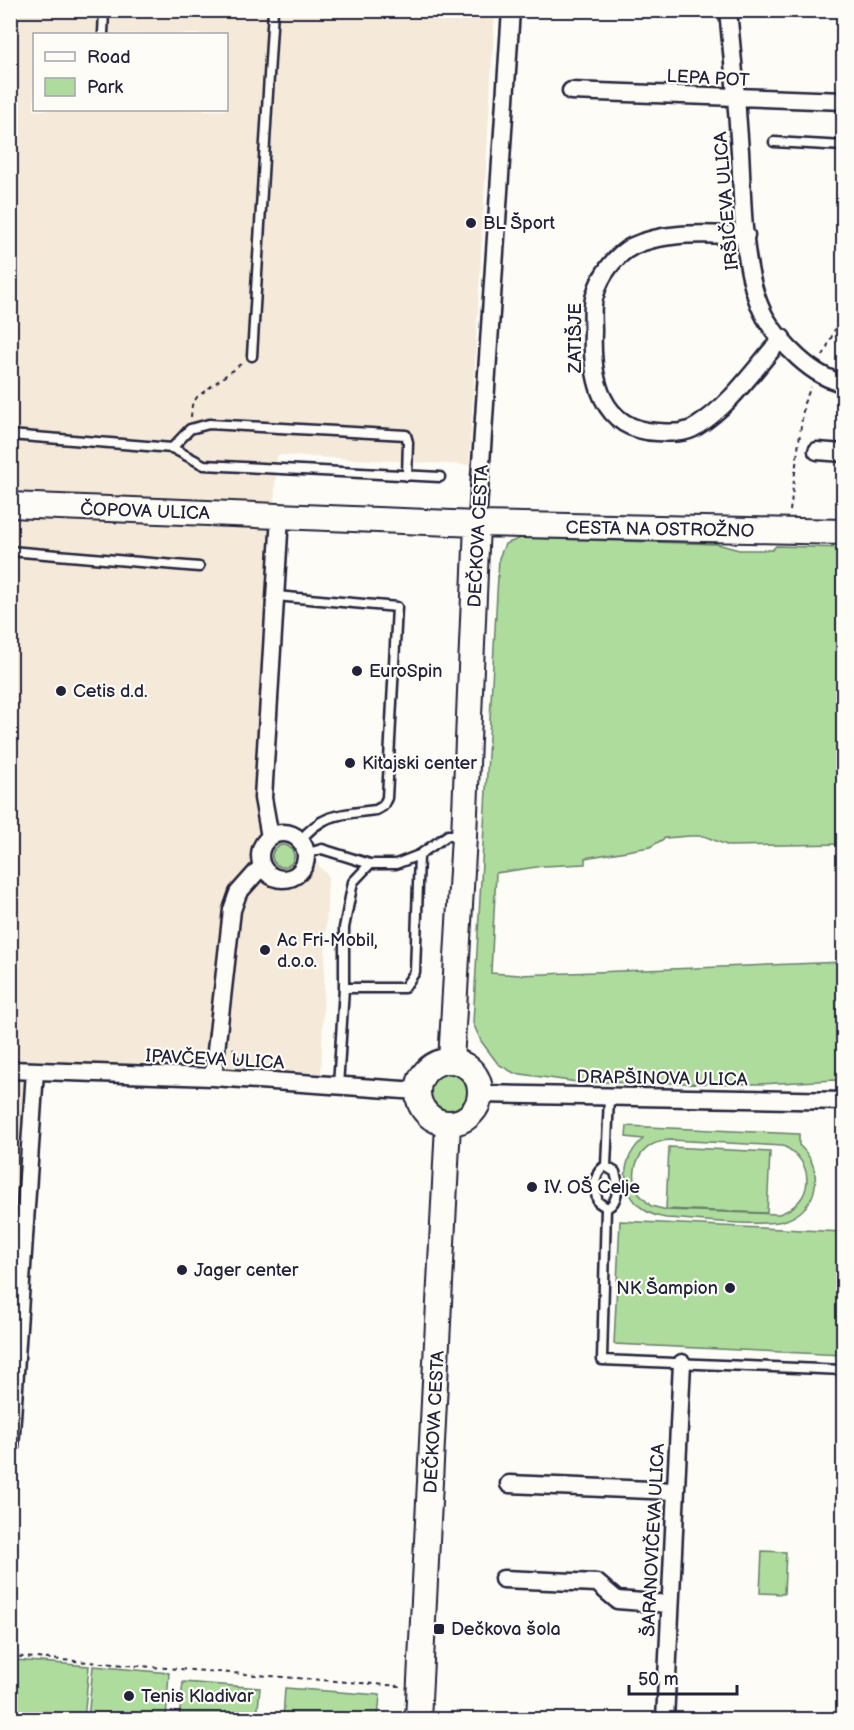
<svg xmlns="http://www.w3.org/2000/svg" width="854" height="1730" viewBox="0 0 854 1730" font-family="'Balsamiq Sans',sans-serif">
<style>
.built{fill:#f5ead9;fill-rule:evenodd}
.green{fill:#aedc9c;stroke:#687f6c;stroke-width:1.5;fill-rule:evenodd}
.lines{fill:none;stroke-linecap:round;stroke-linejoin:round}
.lane-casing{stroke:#22223b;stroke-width:13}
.street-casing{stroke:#22223b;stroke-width:21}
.secondary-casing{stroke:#22223b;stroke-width:28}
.path{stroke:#22223b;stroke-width:2;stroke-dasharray:4.5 4.5;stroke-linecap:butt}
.lane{stroke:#fdfcf7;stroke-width:8}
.street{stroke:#fdfcf7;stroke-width:16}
.secondary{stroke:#fdfcf7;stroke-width:24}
.poi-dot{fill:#22223b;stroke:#fdfcf7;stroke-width:2}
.labels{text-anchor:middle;stroke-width:4.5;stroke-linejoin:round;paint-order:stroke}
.street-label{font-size:18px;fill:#22223b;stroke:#fdfcf7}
.poi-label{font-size:18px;fill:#22223b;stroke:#fdfcf7;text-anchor:start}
</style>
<rect width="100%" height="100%" fill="#fdfcf7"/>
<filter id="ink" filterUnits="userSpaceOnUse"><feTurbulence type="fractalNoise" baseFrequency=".0167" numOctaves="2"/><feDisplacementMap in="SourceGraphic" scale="12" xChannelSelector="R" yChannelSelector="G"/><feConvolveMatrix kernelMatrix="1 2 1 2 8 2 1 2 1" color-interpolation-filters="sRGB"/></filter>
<g filter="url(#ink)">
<path class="built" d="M11,11H495L469,465L277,455L257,795L328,876L321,1073L36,1060L11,1497ZM34,34H226V110H34Z"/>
<path class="green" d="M521,538L717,544L739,550H772L776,546L843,548V844L729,846L704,836H690L665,838L650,847L585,858V864L543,866L496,873L491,973L520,975L843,962V1086H838L836,1080L760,1084L577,1082L514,1073L498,1064L481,1041L473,1023L499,558L505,544Z
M272 856a11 11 0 1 1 22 0a11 11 0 1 1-22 0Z
M429 1092a20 20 0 1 1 40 0a20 20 0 1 1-40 0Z
M627,1126L799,1134V1145C811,1156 817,1170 815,1186C813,1202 801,1215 786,1220C764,1228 693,1219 666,1218C624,1212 612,1166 643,1139L626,1137ZM670,1140L783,1146C816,1161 815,1203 779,1214L667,1210L651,1206L639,1194C627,1167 641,1142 670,1140Z
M669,1147L770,1152L767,1213L666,1209Z
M620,1221L843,1232V1355L614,1344Z
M762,1551L786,1552L784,1594L760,1593Z
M15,1660L89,1666L84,1719H11Z
M93,1666L169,1673L166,1719H88Z
M183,1682L260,1688L257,1719H179Z
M285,1688L380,1695L378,1719H283Z"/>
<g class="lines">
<g class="lane-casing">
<path id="lane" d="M103,34L104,10
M774,142L844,146
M252,356L273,10
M10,435L172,448L204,465L440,477
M172,448L190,429L209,424L406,435L408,442L407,476
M10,551L199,567
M276,596L397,607L387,798L383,806L376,810C342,814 322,813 300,841
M305,854L322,849L370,864
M344,988H404L415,972L419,855L448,835H461
M338,1087L344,988V928L353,882L370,864H396L419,855
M605,1166L615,1172C619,1184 619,1202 607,1208L598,1202C594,1189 593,1174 605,1166Z
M606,1166L609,1097
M606,1208L602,1360L844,1370"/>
</g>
<g class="street-casing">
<path id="street" d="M728,10C733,57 737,104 740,151C743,201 741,273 765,317C780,343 813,378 844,383
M571,91L844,101
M746,235C709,235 667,230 633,246C615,255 600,276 595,295C591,305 593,320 593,331C591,377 600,430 657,432C672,433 685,434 697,426C731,405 755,368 782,338
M817,451L844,453
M477,524L511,10
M260 856a23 23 0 1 1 46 0a23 23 0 1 1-46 0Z
M270,837L263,798L280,516
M10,1070L213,1077L418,1091
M213,1077L232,910L238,893L262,866
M481,1094L844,1101
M10,1448L35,1071
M509,1484L674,1491
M503,1579L597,1583L617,1600L669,1604
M665,1720L682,1363"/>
</g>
<g class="secondary-casing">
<path id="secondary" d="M10,505L477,524L844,532
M418 1092a31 31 0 1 1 62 0a31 31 0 1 1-62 0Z
M451,1061L464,836L477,524
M418,1720L448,1124"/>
</g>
<path class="path" d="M823,356L844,309
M191,417L192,405L197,397L242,363
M790,511L804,403L811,387
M233,1048L242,1064
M193,1062L200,1052
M10,1656L400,1686"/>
<use href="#lane" class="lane"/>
<use href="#street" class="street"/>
<use href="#secondary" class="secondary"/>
</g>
</g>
<g class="poi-dot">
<circle cx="471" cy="223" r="6"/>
<circle cx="357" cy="671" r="6"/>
<circle cx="61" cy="691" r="6"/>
<circle cx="350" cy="763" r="6"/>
<circle cx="265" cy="950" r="6"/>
<circle cx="532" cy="1187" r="6"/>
<circle cx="182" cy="1270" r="6"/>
<circle cx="730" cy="1288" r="6"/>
<rect x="433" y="1623" width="12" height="12" rx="3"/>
<circle cx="129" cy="1696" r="6"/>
</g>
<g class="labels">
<g class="street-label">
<text transform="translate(708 78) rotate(3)" y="6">LEPA POT</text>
<text transform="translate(726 201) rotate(-95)" y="6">IRŠIČEVA ULICA</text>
<text transform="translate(575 338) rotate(-90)" y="6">ZATIŠJE</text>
<text transform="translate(145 511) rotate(2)" y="6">ČOPOVA ULICA</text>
<text transform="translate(660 529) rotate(1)" y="6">CESTA NA OSTROŽNO</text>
<text transform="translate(478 536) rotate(-87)" y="6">DEČKOVA CESTA</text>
<text transform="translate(215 1059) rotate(3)" y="6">IPAVČEVA ULICA</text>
<text transform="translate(662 1078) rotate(1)" y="6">DRAPŠINOVA ULICA</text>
<text transform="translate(434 1422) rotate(-87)" y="6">DEČKOVA CESTA</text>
<text transform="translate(653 1540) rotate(-87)" y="6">ŠARANOVIČEVA ULICA</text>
</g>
<g class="poi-label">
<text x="483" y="229">BL Šport</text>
<text x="369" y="677">EuroSpin</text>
<text x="73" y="697">Cetis d.d.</text>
<text x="362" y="769">Kitajski center</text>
<text x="277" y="946">Ac Fri-Mobil,<tspan x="277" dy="21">d.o.o.</tspan></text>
<text x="544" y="1193">IV. OŠ Celje</text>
<text x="194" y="1276">Jager center</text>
<text x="718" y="1294" text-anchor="end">NK Šampion</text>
<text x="451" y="1635">Dečkova šola</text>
<text x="141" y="1702">Tenis Kladivar</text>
</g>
</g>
<rect width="854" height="1730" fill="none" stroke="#fdfcf7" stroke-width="36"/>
<rect x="18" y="18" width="818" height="1694" fill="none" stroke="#22223b" stroke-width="2" filter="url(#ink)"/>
<rect x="33" y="33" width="195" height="78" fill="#fdfcf7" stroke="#a5a5ac" stroke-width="1.5"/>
<rect x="45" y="52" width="30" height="9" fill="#fdfcf7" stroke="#a5a5ac" stroke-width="1.5"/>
<text x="87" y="63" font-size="18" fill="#22223b">Road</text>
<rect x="45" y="78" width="30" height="18" fill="#aedc9c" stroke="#a5a5ac" stroke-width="1.5"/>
<text x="87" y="93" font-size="18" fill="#22223b">Park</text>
<path d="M629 1685v9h108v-9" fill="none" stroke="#22223b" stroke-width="3"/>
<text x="638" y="1685" font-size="18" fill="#22223b" stroke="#fdfcf7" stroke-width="4.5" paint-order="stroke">50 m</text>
</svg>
